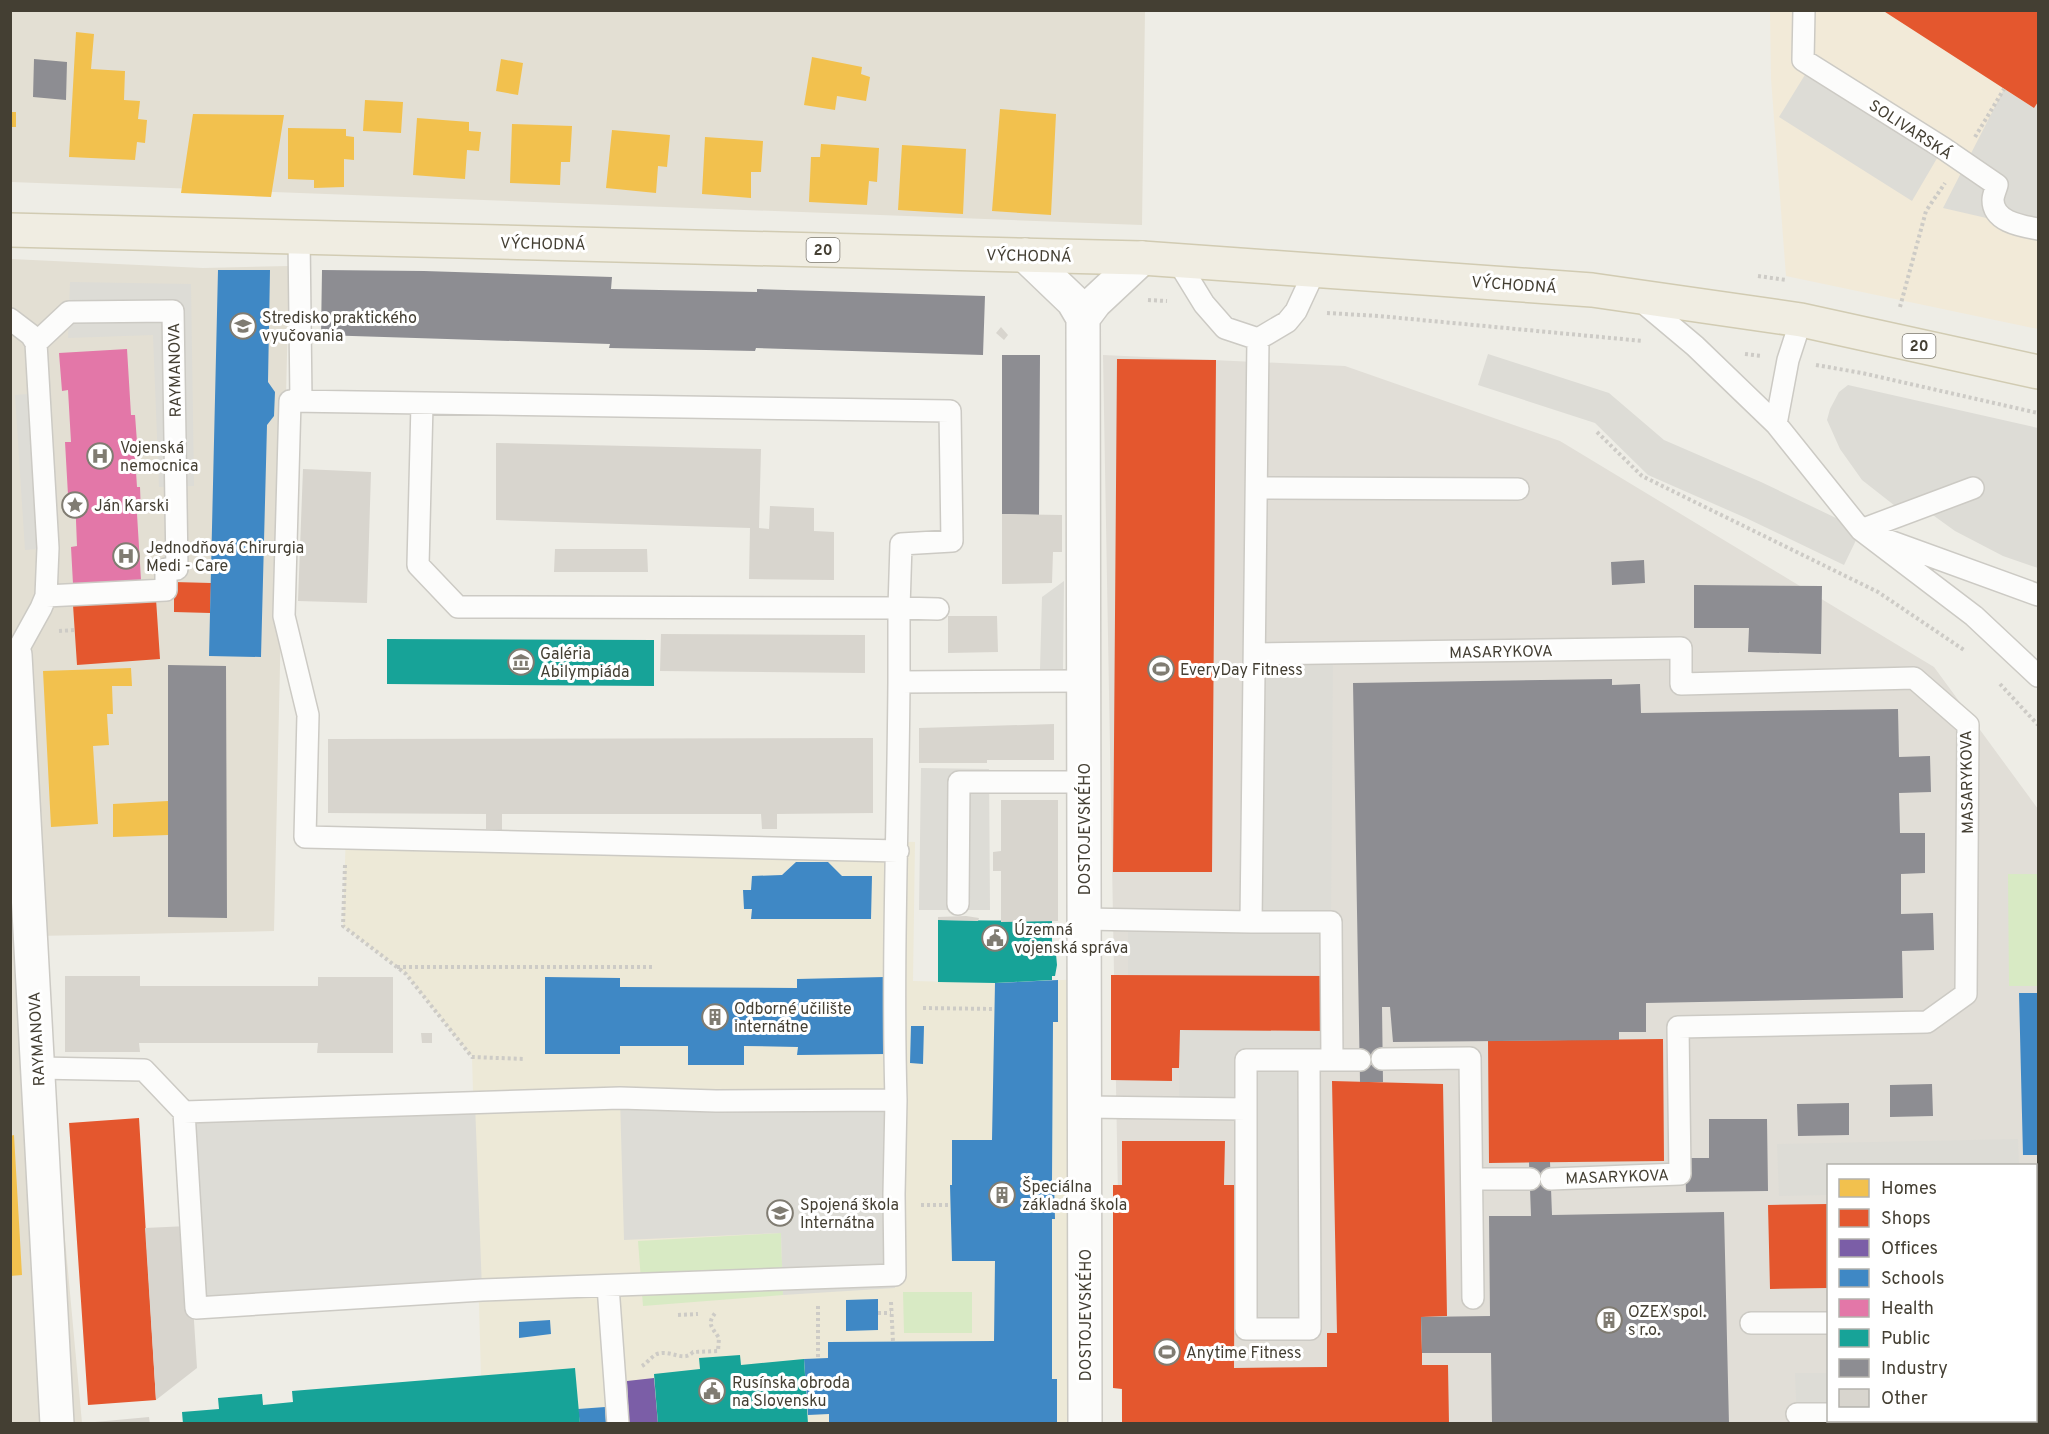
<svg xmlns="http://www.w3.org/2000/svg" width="2049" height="1434" viewBox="0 0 2049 1434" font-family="Overpass,sans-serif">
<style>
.residential{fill:#e3dfd3}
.commercial{fill:#f2ead8}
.industrial{fill:#e1ded7;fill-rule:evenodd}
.education{fill:#ede9d7}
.green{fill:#d8eac4}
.parking{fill:#dddcd6}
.homes{fill:#f2c14e}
.shops{fill:#e4572e}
.offices{fill:#7b5ea7}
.schools{fill:#3f88c5}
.health{fill:#e377a8}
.public{fill:#17a398}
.industry{fill:#8d8d92}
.building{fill:#d8d5ce}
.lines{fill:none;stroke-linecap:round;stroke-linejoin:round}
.lane-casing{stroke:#cccac4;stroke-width:24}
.street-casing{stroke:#cccac4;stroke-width:36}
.primary-casing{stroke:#d1cbb2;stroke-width:36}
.path{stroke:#cdcbc6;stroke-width:4;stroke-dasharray:3 3;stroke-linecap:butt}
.lane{stroke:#fcfcfb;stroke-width:21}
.street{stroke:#fcfcfb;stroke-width:33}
.primary{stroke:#f0ede2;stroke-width:33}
.labels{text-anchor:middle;stroke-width:6;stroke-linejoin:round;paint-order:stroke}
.shield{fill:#fff;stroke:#7c7970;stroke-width:1.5}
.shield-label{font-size:15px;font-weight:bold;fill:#443f33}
.street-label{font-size:16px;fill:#443f33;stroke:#fff}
.poi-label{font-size:16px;fill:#443f33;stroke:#fff;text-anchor:start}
</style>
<rect width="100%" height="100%" fill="#eeede6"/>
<path class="residential" d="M11,11H1145L1142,225L11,182Z
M11,259L203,268L289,266L274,931L37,936L82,1423L11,1424Z"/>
<path class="commercial" d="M1770,11H2038V329L1786,276L1771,79Z"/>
<path class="industrial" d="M1103,355L1345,366L1560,441L1934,667L2038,809V1423H1122ZM1828,1166H2036V1420H1828Z"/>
<path class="education" d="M346,830L915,842L913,981L995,983L1085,979V1423H606L605,1407L578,1409L575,1368L481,1376L472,1057L406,974L343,926Z"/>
<path class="green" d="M2008,874H2038V986H2009Z
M781,1233L783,1295L643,1306L638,1241Z
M903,1292H972V1333H904Z"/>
<path class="parking" d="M1811,65L1943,148L1912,201L1779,117Z
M2004,89L2034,108L2038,102V230L1943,208Z
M70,282L191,284L194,486L159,487L153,335L68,338Z
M1488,354L1609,393L1664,440L1761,482L1861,530L1844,565L1746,518L1648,475L1595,423L1478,385Z
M1848,385L2038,428V568L2003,556L1955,531L1930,513L1913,520L1862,480L1840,449L1827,420L1830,409L1839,392Z
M38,393L48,548L25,550L15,395Z
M1064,581L1063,669H1040L1042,597Z
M1333,653L1331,922H1251L1255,654Z
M921,768L989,769L990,910H919Z
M1128,932H1326V976H1128Z
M1180,1030L1326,1031V1061H1310V1329H1246V1109H1179Z
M620,1098L896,1100L894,1194L895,1288L783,1295L781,1233L624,1240Z
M475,1103L482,1290L196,1308L184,1112Z
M2018,1139L2019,1165L1828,1166V1195L1779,1196L1777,1144Z
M1795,1373H1828V1420H2036V1374H2038V1423H1797Z"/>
<path class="homes" d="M76,32L94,34L91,69L125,71L124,100L140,101L138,119L147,120L145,143L137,142L135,160L69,157Z
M812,57L862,67L861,74L870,77L866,101L837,96L835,110L804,105Z
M501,59L523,63L518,95L496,91Z
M365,100L403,102L401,133L363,131Z
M1000,109L1056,114L1051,215L992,211Z
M10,112H16V127H10Z
M193,114L284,115L271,197L181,193Z
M417,118L469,122V131L481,132L479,151L467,150L465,179L413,175Z
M512,124L572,126L570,162H561L560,185L510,183Z
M288,128L346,129V136L354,137V160L344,159V187L314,188V180L288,179Z
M612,130L670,135L667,167L658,166L656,193L606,188Z
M705,137L763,141L761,172H751V198L702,194Z
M821,144L879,148L877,182L869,181L867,205L809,202L811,157H820Z
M902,145L966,149L963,214L898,210Z
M131,668L132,686H112L113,714H107L109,745L93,746L98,824L51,827L43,671Z
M168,801V835L113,837V804Z
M14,1135L22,1275L10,1276V1136Z"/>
<path class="shops" d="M1882,10H2038V102L2034,108Z
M1117,359L1216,360L1212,872H1113Z
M174,582L211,583L210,613L174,612Z
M156,599L160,659L77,665L73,605Z
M1111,975L1326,976V1031L1180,1030L1179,1068H1172V1081L1111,1080Z
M1663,1039L1664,1161L1489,1163L1488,1041Z
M1332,1081L1443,1084L1447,1316L1421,1317L1422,1353V1365H1448L1449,1424H1122V1389L1113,1388V1185H1122V1141H1225L1224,1185H1235L1234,1368L1327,1367V1333H1337Z
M139,1118L156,1400L88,1405L69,1123Z
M2038,1199V1284H2036V1200Z
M1828,1204V1288L1770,1289L1768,1205Z"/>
<path class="offices" d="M654,1378L658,1424H629L627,1381Z"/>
<path class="schools" d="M218,270H270L268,382L275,392L274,416L267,425L261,657L209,656Z
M796,862H828L842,876H872L871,919H751L752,909H744L743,890H751L752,876L782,875Z
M545,977L620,978V987L797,988V979L885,977L886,1054L797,1055L798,1047L744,1046V1065H688V1046H620V1054H545Z
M1058,980V1022H1053L1052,1181L1054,1182L1055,1219H1052V1379H1057V1422L829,1424V1414L808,1415L804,1359L828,1358V1342L994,1341L995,1261H952L950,1185H952V1140H992L995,983Z
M2019,993H2038V1155H2023Z
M911,1026H924L923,1064L910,1063Z
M878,1299V1330L846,1331V1300Z
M550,1320L551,1334L519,1338V1322Z
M605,1407L606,1424H580L578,1409Z"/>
<path class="health" d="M127,349L131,415H135L137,442H134L137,487H140L141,513L137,514L141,580L73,584L71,547L77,546L75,495H68L65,442H71L68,390L62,391L59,353Z"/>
<path class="public" d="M387,639L654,640V686L387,684Z
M938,920L1052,921V954H1056L1057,965L1055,976H1052V980L995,983L938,982Z
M740,1355L741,1365L804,1359L808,1424H658L654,1374L700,1369L699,1358Z
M575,1368L580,1424H183L182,1412L219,1409L218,1398L262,1394L263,1405L293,1402L292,1391Z"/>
<path class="industry" d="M34,59L67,62L66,100L33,97Z
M322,270L424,271L612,277L611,289L757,292V289L985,296L983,355L756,348L755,351L609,348L610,344L321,335Z
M1002,355H1040L1039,515L1002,514Z
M1644,560L1645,583L1612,585L1611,562Z
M1694,585L1822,586L1821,654L1748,652L1749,628H1694Z
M168,665L226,666L227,918L168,917Z
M1612,679V685L1640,684L1641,713L1898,709L1899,757L1930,756L1931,792L1899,793L1900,833H1925V873L1901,874V914L1933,913L1934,950L1902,951L1903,998L1646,1003V1032H1619V1040L1393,1042L1390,1007H1382L1383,1082H1360L1353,683Z
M1932,1084L1933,1116L1890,1117V1085Z
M1849,1103V1135L1798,1136L1797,1104Z
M1709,1119H1767L1768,1191L1686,1192L1685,1158H1709Z
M1529,1162H1550L1552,1215L1724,1212L1729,1424H1492L1491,1353H1422L1421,1317L1490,1316L1489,1216H1531Z"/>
<path class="building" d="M1001,327L1008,335L1004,340L996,333Z
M496,443L761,449L759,528L769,529L770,506L814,508V531L834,532V580L749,579L750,528L496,520Z
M303,469L371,472L367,603L298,601Z
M1002,514L1062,515V552H1053L1052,583L1002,584Z
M555,549H647L648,572H554Z
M948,616H997L998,652L948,653Z
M661,634L865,635V673L660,671Z
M1054,724V760H987V763H919V728Z
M873,738V813L777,814V829H762L761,814H502V830L486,829V814L328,813V739Z
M1001,800H1058V921L1001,922V871H993V852L1001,851Z
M966,916L979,918L978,921L938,920V917Z
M65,976H140V986H318V977H393V1053H317L318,1043H139L140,1052H65Z
M421,1033H432V1043H422Z
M188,1226L197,1368L156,1400L145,1228Z
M149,1417L150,1424H95V1422Z"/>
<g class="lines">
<g class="lane-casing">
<path id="lane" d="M1804,10L1803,60L1943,148L1997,185C1996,189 1993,195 1993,200C1993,222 2022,226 2038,229
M299,237L301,401
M1177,260L1204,304L1225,328L1258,339L1287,322L1296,311L1315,270
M1639,299L1695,346L1776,424L1861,530L1974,616L2038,676
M10,319L31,335L36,343L48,548L46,596L41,608L15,655L10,651
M36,343L69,312L173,311L177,569H166V590L46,596
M422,404L418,565L458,607L899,608V682L1084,681
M1776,424L1788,360L1801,320
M1257,488L1518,489
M1861,530L1973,488
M1884,539L2038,595
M1255,654L1681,648V684L1914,678L1968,725L1966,994L1927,1022L1678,1027L1680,1174L1551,1179
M898,851L305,837L308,715L284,616L290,401L950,411L952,541L901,544L899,608L938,609
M958,904L959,782H1084
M1084,919L1251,922L1258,339
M1251,922H1331L1332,1060H1246V1329H1310L1309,1061
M1382,1059L1470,1058L1473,1298
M1332,1060H1360
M38,1068L144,1070L184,1112
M620,1098L716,1101L896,1100L894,1194L895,1275L482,1290L196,1308L184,1112Z
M896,1100C892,961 898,822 899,682
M1085,1107L1246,1109
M1472,1179H1530
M608,1286L618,1424
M1751,1323H1828
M2036,1324H2038
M1797,1414H1828
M2036,1415H2038"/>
</g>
<g class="street-casing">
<path id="street" d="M1025,255L1073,301L1083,318
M15,655L57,1424
M1085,1424L1083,318L1095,302L1142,258"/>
</g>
<g class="primary-casing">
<path id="primary" d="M10,230L1142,258L1592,290L1801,320L2038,372"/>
</g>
<path class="path" d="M1975,137L2004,89
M1758,276L1786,280
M1148,300L1167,301
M1900,307L1926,211L1945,183
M1327,313L1379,316L1643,341
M1745,354L1762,356
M1816,365L1862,373L2038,413
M1597,432L1642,476L1878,592L1964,650
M59,631L75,630
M2000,684L2038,725
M345,865L343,926L406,974L472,1057L525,1059
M397,967H655
M923,1008L995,1009
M921,1205H951
M2036,1284V1296
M891,1302L893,1342
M818,1306V1359
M878,1313H891
M678,1315L698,1314
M642,1366C647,1363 651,1357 657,1354C671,1349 683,1363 693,1352L718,1351L719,1338C712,1327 706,1324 716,1312"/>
<use href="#lane" class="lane"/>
<use href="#street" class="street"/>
<use href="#primary" class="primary"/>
</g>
<defs>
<g id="school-ring" transform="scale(1.35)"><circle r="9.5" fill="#fff" stroke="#807c72" stroke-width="1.5"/><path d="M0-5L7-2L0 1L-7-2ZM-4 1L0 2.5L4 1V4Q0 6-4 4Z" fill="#807c72"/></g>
<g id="hospital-ring" transform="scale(1.35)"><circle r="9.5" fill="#fff" stroke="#807c72" stroke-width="1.5"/><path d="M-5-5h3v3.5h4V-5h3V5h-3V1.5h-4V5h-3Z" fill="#807c72"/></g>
<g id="sight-ring" transform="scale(1.35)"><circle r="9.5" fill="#fff" stroke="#807c72" stroke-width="1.5"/><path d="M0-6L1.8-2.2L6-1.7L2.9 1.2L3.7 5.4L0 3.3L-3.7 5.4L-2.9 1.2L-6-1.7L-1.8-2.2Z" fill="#807c72"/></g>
<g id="museum-ring" transform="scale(1.35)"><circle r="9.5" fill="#fff" stroke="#807c72" stroke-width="1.5"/><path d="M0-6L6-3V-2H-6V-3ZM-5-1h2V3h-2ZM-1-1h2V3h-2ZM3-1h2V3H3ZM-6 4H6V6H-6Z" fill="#807c72"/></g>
<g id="stadium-ring" transform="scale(1.35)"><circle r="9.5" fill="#fff" stroke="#807c72" stroke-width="1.5"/><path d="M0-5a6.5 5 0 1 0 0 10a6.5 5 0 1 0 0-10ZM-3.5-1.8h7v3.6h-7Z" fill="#807c72"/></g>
<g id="civic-ring" transform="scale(1.35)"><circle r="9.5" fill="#fff" stroke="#807c72" stroke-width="1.5"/><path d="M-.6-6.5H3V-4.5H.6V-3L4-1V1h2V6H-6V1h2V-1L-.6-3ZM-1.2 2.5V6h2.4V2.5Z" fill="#807c72"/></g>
<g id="building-ring" transform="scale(1.35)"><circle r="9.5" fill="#fff" stroke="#807c72" stroke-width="1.5"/><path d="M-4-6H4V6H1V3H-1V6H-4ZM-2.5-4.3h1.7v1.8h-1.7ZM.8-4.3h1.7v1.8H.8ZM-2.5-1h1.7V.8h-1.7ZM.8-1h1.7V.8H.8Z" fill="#807c72"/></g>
</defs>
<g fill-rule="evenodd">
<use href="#school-ring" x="243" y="326"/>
<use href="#hospital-ring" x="100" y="456"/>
<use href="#sight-ring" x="75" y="505"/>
<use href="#hospital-ring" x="126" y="556"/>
<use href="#museum-ring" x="521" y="662"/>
<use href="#stadium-ring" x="1161" y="669"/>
<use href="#civic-ring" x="995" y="938"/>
<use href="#building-ring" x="715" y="1017"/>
<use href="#building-ring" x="1002" y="1195"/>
<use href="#school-ring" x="780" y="1213"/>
<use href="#building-ring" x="1609" y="1320"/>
<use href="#stadium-ring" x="1167" y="1352"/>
<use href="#civic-ring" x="712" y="1391"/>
</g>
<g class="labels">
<g class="shield">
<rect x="806.5" y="238" width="33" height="24" rx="4.5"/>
<rect x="1902.5" y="334" width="33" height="24" rx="4.5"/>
</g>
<g class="shield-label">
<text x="823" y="255">20</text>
<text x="1919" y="351">20</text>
</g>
<g class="street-label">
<text transform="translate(1911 129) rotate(33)" y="6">SOLIVARSKÁ</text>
<text transform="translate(543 243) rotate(1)" y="6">VÝCHODNÁ</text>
<text transform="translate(1029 255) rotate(1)" y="6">VÝCHODNÁ</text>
<text transform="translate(1514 284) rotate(4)" y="6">VÝCHODNÁ</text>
<text transform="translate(174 370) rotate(-91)" y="6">RAYMANOVA</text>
<text transform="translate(1501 651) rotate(-1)" y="6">MASARYKOVA</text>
<text transform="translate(1966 782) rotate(-91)" y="6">MASARYKOVA</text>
<text transform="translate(1084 829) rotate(-90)" y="6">DOSTOJEVSKÉHO</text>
<text transform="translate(36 1039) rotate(-93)" y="6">RAYMANOVA</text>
<text transform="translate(1617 1176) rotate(-2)" y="6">MASARYKOVA</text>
<text transform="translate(1085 1315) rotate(-90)" y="6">DOSTOJEVSKÉHO</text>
</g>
<g class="poi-label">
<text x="262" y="323">Stredisko praktického<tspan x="262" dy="18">vyučovania</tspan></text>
<text x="120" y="453">Vojenská<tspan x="120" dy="18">nemocnica</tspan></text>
<text x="94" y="511">Ján Karski</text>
<text x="146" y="553">Jednodňová Chirurgia<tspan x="146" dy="18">Medi - Care</tspan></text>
<text x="540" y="659">Galéria<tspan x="540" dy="18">Abilympiáda</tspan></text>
<text x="1180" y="675">EveryDay Fitness</text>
<text x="1014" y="935">Územná<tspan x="1014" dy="18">vojenská správa</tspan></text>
<text x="734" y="1014">Odborné učilište<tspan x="734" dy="18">internátne</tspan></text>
<text x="1022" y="1192">Špeciálna<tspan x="1022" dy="18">základná škola</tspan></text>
<text x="800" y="1210">Spojená škola<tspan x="800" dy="18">Internátna</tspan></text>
<text x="1628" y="1317">OZEX spol.<tspan x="1628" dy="18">s r.o.</tspan></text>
<text x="1186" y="1358">Anytime Fitness</text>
<text x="732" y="1388">Rusínska obroda<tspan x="732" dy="18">na Slovensku</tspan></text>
</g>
</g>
<rect width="2049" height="1434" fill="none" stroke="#443f33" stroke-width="24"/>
<rect x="1827" y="1164" width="210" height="258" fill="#ffffff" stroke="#b4b2ad" stroke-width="1.5"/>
<rect x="1839" y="1179" width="30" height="18" fill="#f2c14e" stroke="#b4b2ad" stroke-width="1.5"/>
<text x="1881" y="1194" font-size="18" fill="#443f33">Homes</text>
<rect x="1839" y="1209" width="30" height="18" fill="#e4572e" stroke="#b4b2ad" stroke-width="1.5"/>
<text x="1881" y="1224" font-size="18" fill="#443f33">Shops</text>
<rect x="1839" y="1239" width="30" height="18" fill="#7b5ea7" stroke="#b4b2ad" stroke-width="1.5"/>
<text x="1881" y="1254" font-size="18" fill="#443f33">Offices</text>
<rect x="1839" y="1269" width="30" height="18" fill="#3f88c5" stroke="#b4b2ad" stroke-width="1.5"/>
<text x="1881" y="1284" font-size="18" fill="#443f33">Schools</text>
<rect x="1839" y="1299" width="30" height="18" fill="#e377a8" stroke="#b4b2ad" stroke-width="1.5"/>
<text x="1881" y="1314" font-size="18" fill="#443f33">Health</text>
<rect x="1839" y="1329" width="30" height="18" fill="#17a398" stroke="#b4b2ad" stroke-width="1.5"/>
<text x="1881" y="1344" font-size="18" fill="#443f33">Public</text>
<rect x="1839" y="1359" width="30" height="18" fill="#8d8d92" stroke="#b4b2ad" stroke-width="1.5"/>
<text x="1881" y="1374" font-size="18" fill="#443f33">Industry</text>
<rect x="1839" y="1389" width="30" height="18" fill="#d8d5ce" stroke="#b4b2ad" stroke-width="1.5"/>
<text x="1881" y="1404" font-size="18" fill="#443f33">Other</text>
</svg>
